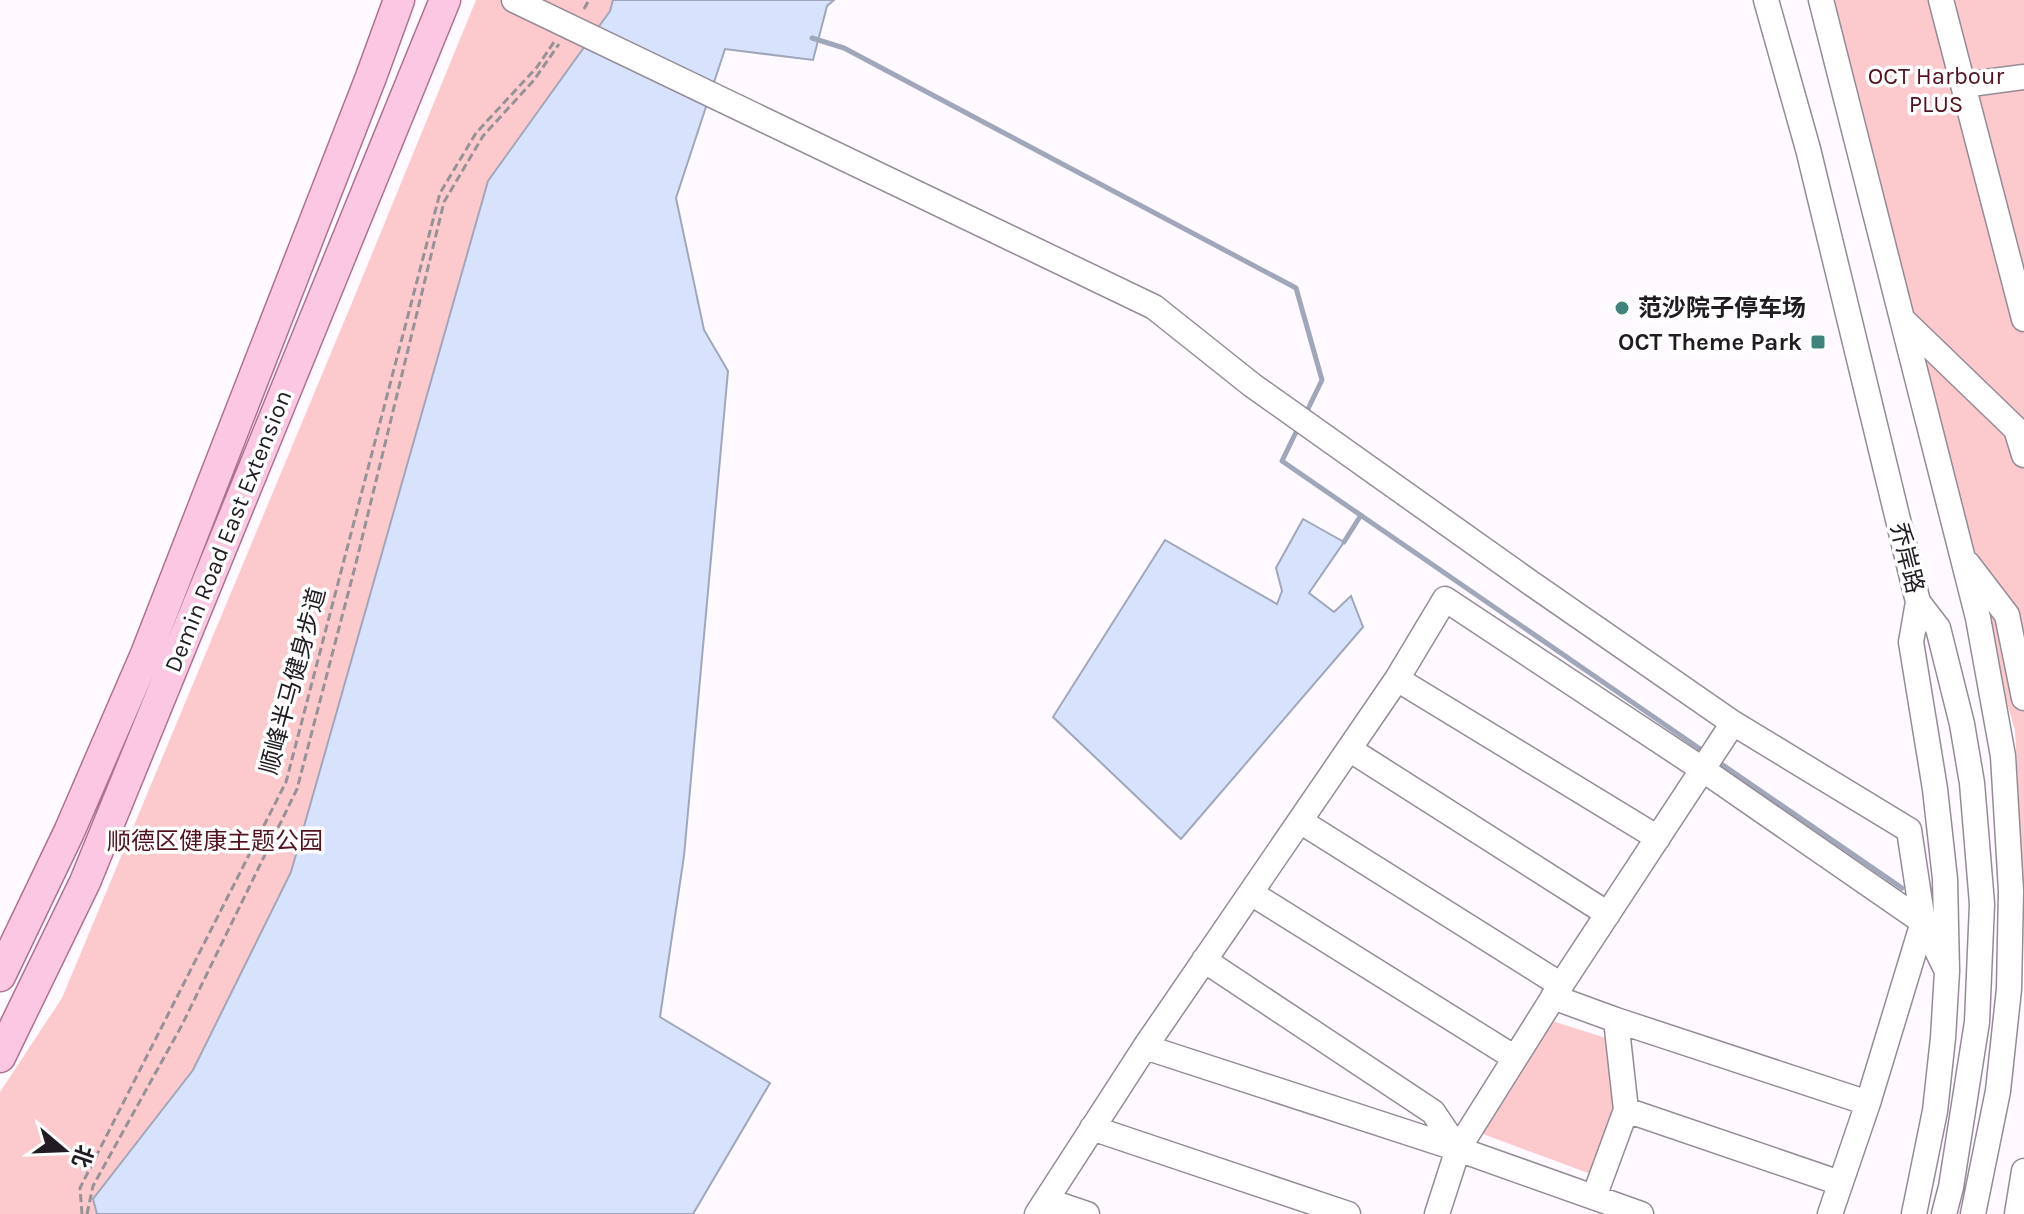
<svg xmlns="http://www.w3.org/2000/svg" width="2024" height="1214" viewBox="0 0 2024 1214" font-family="Karla,'Noto Sans SC',sans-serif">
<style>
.green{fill:#fccacc}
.water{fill:#d7e2fd;stroke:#a0a7bb;stroke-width:2}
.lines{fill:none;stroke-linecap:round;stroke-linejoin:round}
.stream{stroke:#a0a7bb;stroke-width:5}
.minor-casing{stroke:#958b97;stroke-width:27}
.major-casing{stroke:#ae7291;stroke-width:33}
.path{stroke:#969297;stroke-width:3;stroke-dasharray:8 4;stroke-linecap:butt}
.minor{stroke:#fff;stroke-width:24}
.major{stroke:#fcc7e2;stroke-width:30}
.poi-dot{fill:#3e847d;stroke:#fff;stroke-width:3}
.labels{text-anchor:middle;stroke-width:7;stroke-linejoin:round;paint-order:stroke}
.park-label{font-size:24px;fill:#53131e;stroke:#fff}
.poi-label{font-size:24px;font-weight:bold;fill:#201c21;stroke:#fff;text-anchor:start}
.street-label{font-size:24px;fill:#201c21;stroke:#fff}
</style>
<rect width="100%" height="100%" fill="#fefaff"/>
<path class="green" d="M476,0H613L610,10L488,181L291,872L193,1070L93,1199L97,1214H0V1092L62,998L356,293Z
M1824,0H2024V897L2015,730L1950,511Z
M1549,1020L1606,1038L1616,1109L1596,1176L1480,1133Z"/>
<path class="water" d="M613,0H834L827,6L813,60L725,49L676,198L704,330L728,371L684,856L660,1017L770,1083L693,1214H97L93,1199L193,1070L291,872L488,181L610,11Z
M1303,519L1344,542L1309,593L1334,612L1351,596L1363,627L1181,839L1053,717L1165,540L1277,604L1282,591L1276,568Z"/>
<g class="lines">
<path class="stream" d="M812,38L844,48L1296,288L1322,380L1306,413
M1299,426L1282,461L1706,753
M1344,542L1361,515
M1717,761L1902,888"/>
<g class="minor-casing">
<path id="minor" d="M514,0L1154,307L1252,385L1528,581L1733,723L1909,830L1923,922L1947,971
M1766,0L1808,149L1918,602L1938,628L1962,724L1972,783L1982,904L1977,1022L1951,1187L1944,1214
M1821,0L1978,618L2003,756L2011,891L2009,989L1998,1091L1973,1214
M1941,0L2024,319
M1963,85L2024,77
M1903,320L2016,429L2024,455
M1968,564L2007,615L2024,698
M1397,679L1658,838
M1349,749L1608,914
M1300,821L1561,985
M1251,893L1515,1058
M1204,960L1433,1112L1458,1149
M1553,997L1616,1020L1868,1103
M1616,1020L1626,1110
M1092,1128L1348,1214
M1594,1197L1626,1110L1840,1183
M1046,1200L1087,1214
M1037,1214L1145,1047
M1437,1214L1458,1149L1561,985L1733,723
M1641,1214L1458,1149L1145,1047L1397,679L1445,599L1702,769L1923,922L1868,1103L1830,1214
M1914,1214L1935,1111L1943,1038L1947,971L1945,879L1935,789L1911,642L1918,602
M2017,1214L2024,1171"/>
</g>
<g class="major-casing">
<path id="major" d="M0,976L69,832L146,654L371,77L399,0
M0,1057L85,882L445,0"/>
</g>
<path class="path" d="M584,9L589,0
M82,1214L80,1188L286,782L440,193L476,133L537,67L554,42
M87,1214L93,1186L182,1025L297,789L356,563L444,202L483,136L534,80L559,44"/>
<use href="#minor" class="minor"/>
<use href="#major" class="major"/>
</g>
<g class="poi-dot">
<circle cx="1622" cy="308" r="8"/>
<rect x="1810" y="334" width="16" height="16" rx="4"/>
</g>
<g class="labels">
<g class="park-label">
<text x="1936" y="84">OCT Harbour<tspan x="1936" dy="28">PLUS</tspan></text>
<text x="215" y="849">顺德区健康主题公园</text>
</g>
<g class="poi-label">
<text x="1638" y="316">范沙院子停车场</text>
<text x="1802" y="350" text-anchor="end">OCT Theme Park</text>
</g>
<g class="street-label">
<text transform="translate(228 531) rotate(-68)" y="8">Demin Road East Extension</text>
<text transform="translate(1907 558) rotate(76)" y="8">乔岸路</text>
<text transform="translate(293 681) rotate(-75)" y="8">顺峰半马健身步道</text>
</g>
</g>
<g transform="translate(64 1150) rotate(109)" stroke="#ffffff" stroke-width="6" paint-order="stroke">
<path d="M0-6L14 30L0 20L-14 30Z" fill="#201c21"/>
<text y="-12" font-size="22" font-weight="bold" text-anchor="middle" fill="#201c21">北</text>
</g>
</svg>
